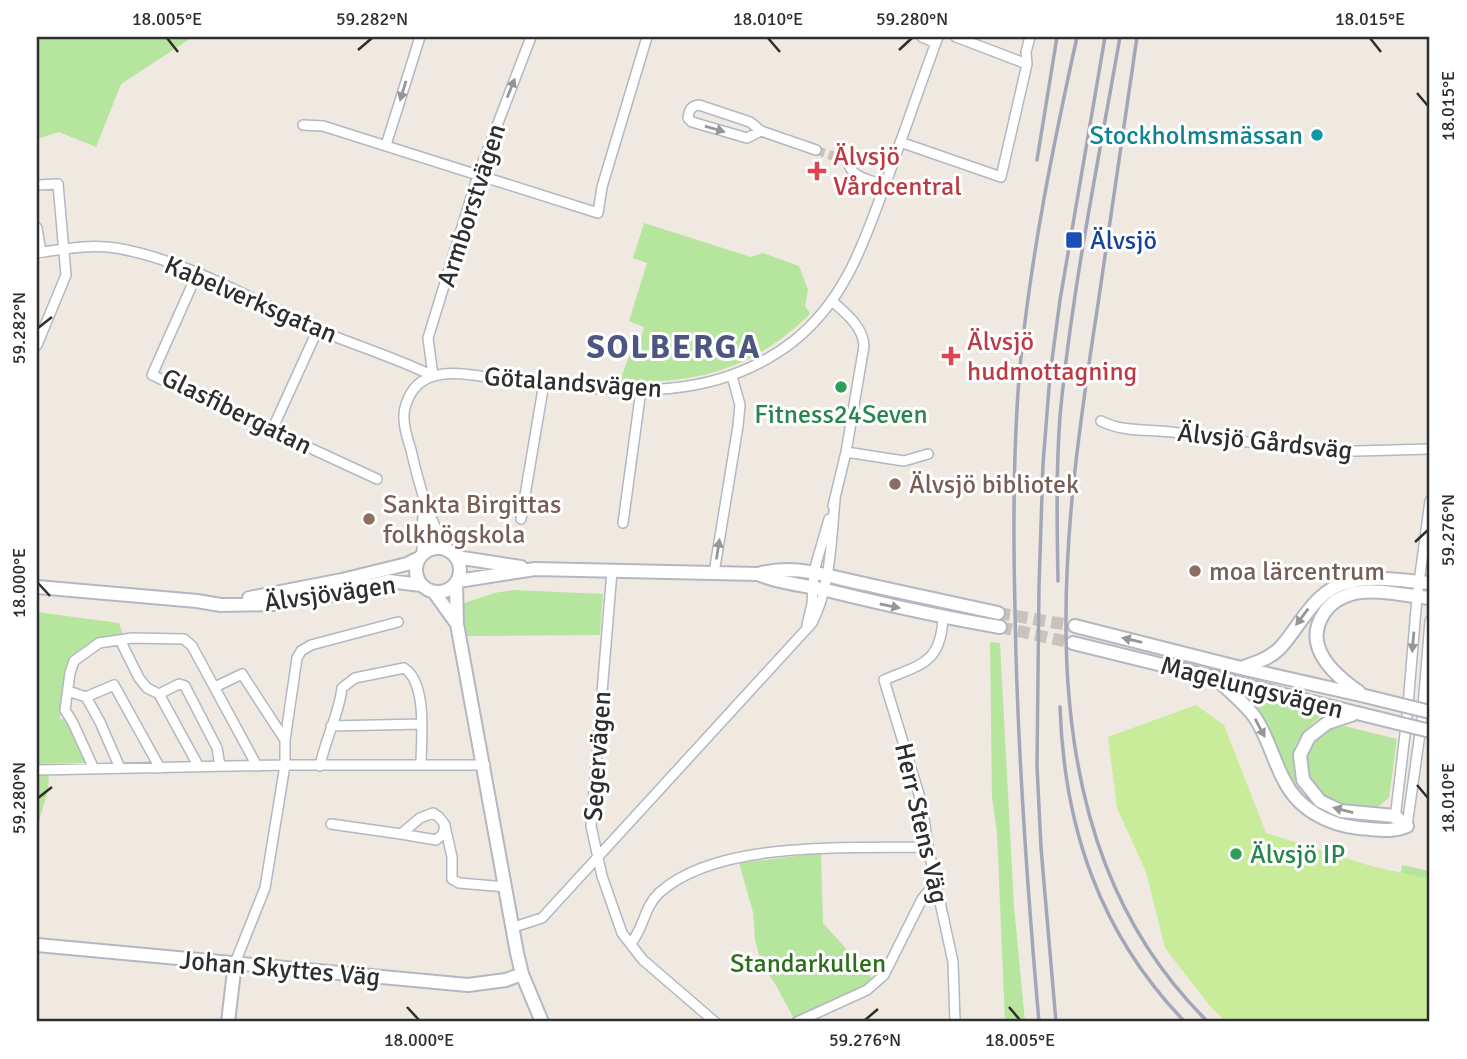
<svg xmlns="http://www.w3.org/2000/svg" width="1467" height="1059" viewBox="0 0 1467 1059" font-family="Signika,sans-serif">
<style>
.green{fill:#b6e59e}
.pitch{fill:#c9ec9a}
.lines{fill:none;stroke-linecap:round;stroke-linejoin:round}
.street-tunnel{stroke:#c8c4bd;stroke-width:9;stroke-dasharray:9 4.5;stroke-linecap:butt}
.secondary-tunnel{stroke:#c8c4bd;stroke-width:12;stroke-dasharray:12 6;stroke-linecap:butt}
.street-casing{stroke:#b4b7c1;stroke-width:12}
.secondary-casing{stroke:#b4b7c1;stroke-width:16}
.street{stroke:#fff;stroke-width:9}
.secondary{stroke:#fff;stroke-width:12}
.rail{stroke:#a3a6b8;stroke-width:3.5}
.secondary-bridge-casing{stroke:#b4b7c1;stroke-width:16;stroke-linecap:butt}
.secondary-bridge{stroke:#fff;stroke-width:12}
.oneway{fill:#969696}
.ticks{fill:none;stroke:#2e2e2e;stroke-width:2.5}
.culture-dot{fill:#0f9aa8;stroke:#fff;stroke-width:2.5}
.health-dot{fill:#e0444e;stroke:#fff;stroke-width:2.5}
.transit-dot{fill:#1a4fb4;stroke:#fff;stroke-width:2.5}
.leisure-dot{fill:#2e9e5b;stroke:#fff;stroke-width:2.5}
.education-dot{fill:#8d6e63;stroke:#fff;stroke-width:2.5}
.labels{text-anchor:middle;stroke-width:6;stroke-linejoin:round;paint-order:stroke}
.culture-label{font-size:26px;fill:#0d838f;stroke:#fff;text-anchor:end}
.health-label{font-size:26px;fill:#be3a42;stroke:#fff;text-anchor:start}
.street-label{font-size:26px;fill:#2e2e2e;stroke:#fff}
.transit-label{font-size:26px;fill:#164399;stroke:#fff;text-anchor:start}
.leisure-label{font-size:26px;fill:#27864d;stroke:#fff}
.education-label{font-size:26px;fill:#785e54;stroke:#fff;text-anchor:start}
.park-label{font-size:26px;fill:#2c6e1b;stroke:#fff}
.district-label{font-size:33px;font-weight:bold;letter-spacing:2px;fill:#4d5680;stroke:#fff}
.neatline{fill:none;stroke:#2e2e2e;stroke-width:2.5}
.ticks-label{font-size:18px;text-anchor:middle;fill:#2e2e2e}
</style>
<rect width="100%" height="100%" fill="#efe9e1"/>
<path class="green" d="M37,37H193L121,84L96,147L59,132L37,139Z
M644,223L751,257L763,253L799,266L808,290L805,306L810,314C755,368 697,385 620,381L629,356L636,357L644,327L629,321L647,263L633,258Z
M514,590L603,594L600,635L467,636L461,604L494,593Z
M37,612L119,623L123,635C65,645 64,666 60,719L70,720L87,763L37,764Z
M990,642L1000,643L1014,907L1025,1022H1005L997,833L992,797Z
M1244,696L1323,714C1300,734 1285,749 1297,780L1293,782L1263,717Z
M1344,726L1397,739L1389,798L1376,808C1361,806 1346,805 1332,800C1313,791 1300,765 1311,745C1318,733 1331,729 1344,726Z
M49,774L48,790L37,828V775Z
M821,853L823,923L873,979L862,989L794,1019L777,987L761,963L755,939L753,912L739,863Z
M1402,865L1430,871V889L1398,893Z"/>
<path class="pitch" d="M1196,705L1224,725L1266,833L1371,866L1430,879V1022H1226L1210,1006L1165,948L1146,872L1117,808L1108,737Z"/>
<g class="lines">
<path class="street-tunnel" d="M816,150L839,158"/>
<path class="secondary-tunnel" d="M998,613L1075,626
M1000,627L1073,643"/>
<g class="street-casing">
<path id="street" d="M922,37L936,43
M956,37L1027,64
M303,125L323,126L598,213L602,187L647,37
M761,131L747,138L692,122L688,118C689,110 691,106 699,105L750,122L761,131L816,150
M900,142L1001,177L1027,64L1026,52L1030,37
M386,145L420,37
M37,185L58,184L66,275L37,345
M885,185C871,180 851,178 848,162L861,157L892,166
M37,228L41,252
M37,253C63,249 90,244 116,248C186,260 251,299 314,328C353,345 395,357 433,376
M197,274L152,375L377,479
M833,302C847,314 863,327 864,346L846,452L833,506
M433,376L428,338L478,175L531,37
M1101,421C1128,435 1160,427 1188,435L1318,450L1357,451L1430,449
M272,430L318,329
M846,452L904,461L928,454
M521,519L544,383
M623,523L641,390
M446,549C427,513 420,489 411,450C408,440 404,429 404,419C403,406 411,389 421,382C442,367 477,376 499,379C602,389 707,410 795,340C848,297 865,238 888,177C905,130 921,83 938,37
M422,553L423,506
M612,571L591,826L602,876L622,933L643,960L715,1022
M714,573L738,426L740,405L732,376
M943,617C941,664 921,664 884,680L922,804L928,847L953,962L955,1022
M807,625L812,604L814,571L829,519
M120,640L139,678L147,688L159,694L199,767
M215,687L242,674L285,740
M68,691L86,697L100,722L120,768
M159,694L179,684L185,686L217,748L220,766
M86,697L114,685L160,768
M331,726L422,724
M320,766C325,739 339,715 342,688L355,678L404,668C428,683 421,740 421,765
M94,769L73,723L65,710L70,673L74,661L99,643L132,638L184,639L192,646L257,766
M37,770L285,765H485
M1395,819L1407,717L1417,597L1430,501
M331,824L401,834L420,818L433,813L439,817L445,825L443,834L436,840L401,834
M445,826L452,857V879L459,883L506,887
M1407,826L1422,719L1430,621
M514,927L542,918L812,623C831,586 831,541 835,500
M631,943C644,928 644,907 659,893C718,839 852,849 928,847
M235,963L265,888L285,765V740L297,658L301,651L311,645L398,622
M797,1022L867,990L884,975L922,899L936,882"/>
</g>
<g class="secondary-casing">
<path id="secondary" d="M416 570a22 22 0 1 1 44 0a22 22 0 1 1-44 0Z
M456,557L521,567
M758,574C778,583 804,585 826,590C883,604 941,617 1000,627
M458,581L535,569L758,574C795,563 829,577 865,584C909,594 953,603 998,613
M456,584L457,624L517,953L522,974L542,1022
M37,587L197,601L221,605L274,604L334,594L389,581L421,585
M434,592L457,624
M249,598L342,580L407,564L419,558
M1075,626L1241,668L1365,696
M1073,643L1353,712
M1241,668C1255,663 1269,659 1280,648C1302,624 1314,590 1349,582C1374,575 1404,581 1430,583
M1215,678C1229,690 1243,702 1254,716C1268,736 1273,760 1284,780C1298,809 1328,825 1359,828C1376,829 1391,833 1407,826L1395,816L1341,811L1330,806L1320,801L1303,780L1300,755L1309,737L1327,723L1357,713
M1359,692C1333,674 1302,646 1324,613C1331,602 1342,596 1355,593C1378,588 1406,596 1430,598
M37,945L468,985L506,980L522,974
M228,1022L235,963"/>
</g>
<use href="#street" class="street"/>
<use href="#secondary" class="secondary"/>
<path class="rail" d="M1137,37C1124,126 1111,215 1098,304C1061,542 1018,835 1208,1022
M1037,160L1057,37
M1058,581C1057,526 1056,471 1060,416C1072,289 1098,163 1120,37
M1060,707C1064,828 1100,934 1185,1022
M1039,1022C1027,885 1017,748 1015,609C1013,528 1013,447 1020,366C1031,255 1053,146 1077,37
M1056,1022L1041,848L1037,766L1039,586L1043,464L1050,375L1060,300L1105,37"/>
<g class="secondary-bridge-casing">
<path id="secondary-bridge" d="M1365,696L1430,712
M1357,713L1430,731"/>
</g>
<use href="#secondary-bridge" class="secondary-bridge"/>
</g>
<defs><path id="oneway-solid" d="M-6-.8H1V-3.2L6.5 0L1 3.2V.8H-6Z" transform="scale(1.75)"/></defs>
<g class="oneway">
<use href="#oneway-solid" transform="translate(511 88) rotate(-68)"/>
<use href="#oneway-solid" transform="translate(403 91) rotate(107)"/>
<use href="#oneway-solid" transform="translate(715 129) rotate(16)"/>
<use href="#oneway-solid" transform="translate(718 549) rotate(-81)"/>
<use href="#oneway-solid" transform="translate(890 606) rotate(12)"/>
<use href="#oneway-solid" transform="translate(1302 617) rotate(127)"/>
<use href="#oneway-solid" transform="translate(1132 640) rotate(-167)"/>
<use href="#oneway-solid" transform="translate(1413 642) rotate(95)"/>
<use href="#oneway-solid" transform="translate(1260 728) rotate(62)"/>
<use href="#oneway-solid" transform="translate(1343 810) rotate(-166)"/>
</g>
<path class="ticks" d="M167,38L178,52M768,38L780,52M1370,38L1381,52M358,50L372,38M899,50L912,38M1417,93L1428,106M38,328L52,317M1415,542L1428,530M38,583L50,596M1417,785L1428,798M38,798L52,787M407,1007L419,1020M1009,1007L1020,1020M865,1020L878,1009"/>
<circle class="culture-dot" cx="1317" cy="135" r="7"/>
<g class="health-dot">
<path d="M813.5 160.5h7v7h7v7h-7v7h-7v-7h-7v-7h7z"/>
<path d="M947.5 345.5h7v7h7v7h-7v7h-7v-7h-7v-7h7z"/>
</g>
<rect class="transit-dot" x="1065" y="231" width="18" height="18" rx="3.5"/>
<g class="leisure-dot">
<circle cx="841" cy="387" r="7"/>
<circle cx="1236" cy="854" r="7"/>
</g>
<g class="education-dot">
<circle cx="895" cy="484" r="7"/>
<circle cx="369" cy="519" r="7"/>
<circle cx="1195" cy="571" r="7"/>
</g>
<g class="labels">
<g class="culture-label">
<text x="1303" y="144">Stockholmsmässan</text>
</g>
<g class="health-label">
<text x="833" y="165">Älvsjö<tspan x="833" dy="30">Vårdcentral</tspan></text>
<text x="967" y="350">Älvsjö<tspan x="967" dy="30">hudmottagning</tspan></text>
</g>
<g class="street-label">
<text transform="translate(471 205) rotate(-72)" y="9">Armborstvägen</text>
<text transform="translate(251 299) rotate(23)" y="9">Kabelverksgatan</text>
<text transform="translate(573 382) rotate(4)" y="9">Götalandsvägen</text>
<text transform="translate(237 411) rotate(26)" y="9">Glasfibergatan</text>
<text transform="translate(1265 441) rotate(6)" y="9">Älvsjö Gårdsväg</text>
<text transform="translate(330 593) rotate(-8)" y="9">Älvsjövägen</text>
<text transform="translate(1252 687) rotate(14)" y="9">Magelungsvägen</text>
<text transform="translate(597 756) rotate(-86)" y="9">Segervägen</text>
<text transform="translate(922 823) rotate(77)" y="9">Herr Stens Väg</text>
<text transform="translate(280 968) rotate(5)" y="9">Johan Skyttes Väg</text>
</g>
<g class="transit-label">
<text x="1090" y="249">Älvsjö</text>
</g>
<g class="leisure-label">
<text x="841" y="423">Fitness24Seven</text>
<text x="1250" y="863" text-anchor="start">Älvsjö IP</text>
</g>
<g class="education-label">
<text x="909" y="493">Älvsjö bibliotek</text>
<text x="383" y="513">Sankta Birgittas<tspan x="383" dy="30">folkhögskola</tspan></text>
<text x="1209" y="580">moa lärcentrum</text>
</g>
<g class="park-label">
<text x="808" y="972">Standarkullen</text>
</g>
<g class="district-label">
<text x="674" y="358">SOLBERGA</text>
</g>
</g>
<rect width="1467" height="1059" fill="none" stroke="#ffffff" stroke-width="77"/>
<rect x="38" y="38" width="1390" height="982" class="neatline"/>
<g class="ticks-label">
<text x="167" y="25">18.005°E</text>
<text x="372" y="25">59.282°N</text>
<text x="768" y="25">18.010°E</text>
<text x="912" y="25">59.280°N</text>
<text x="1370" y="25">18.015°E</text>
<text transform="translate(1448 106) rotate(-90)" y="6">18.015°E</text>
<text transform="translate(19 328) rotate(-90)" y="6">59.282°N</text>
<text transform="translate(1448 530) rotate(-90)" y="6">59.276°N</text>
<text transform="translate(19 583) rotate(-90)" y="6">18.000°E</text>
<text transform="translate(1448 798) rotate(-90)" y="6">18.010°E</text>
<text transform="translate(19 798) rotate(-90)" y="6">59.280°N</text>
<text x="419" y="1046">18.000°E</text>
<text x="865" y="1046">59.276°N</text>
<text x="1020" y="1046">18.005°E</text>
</g>
</svg>
